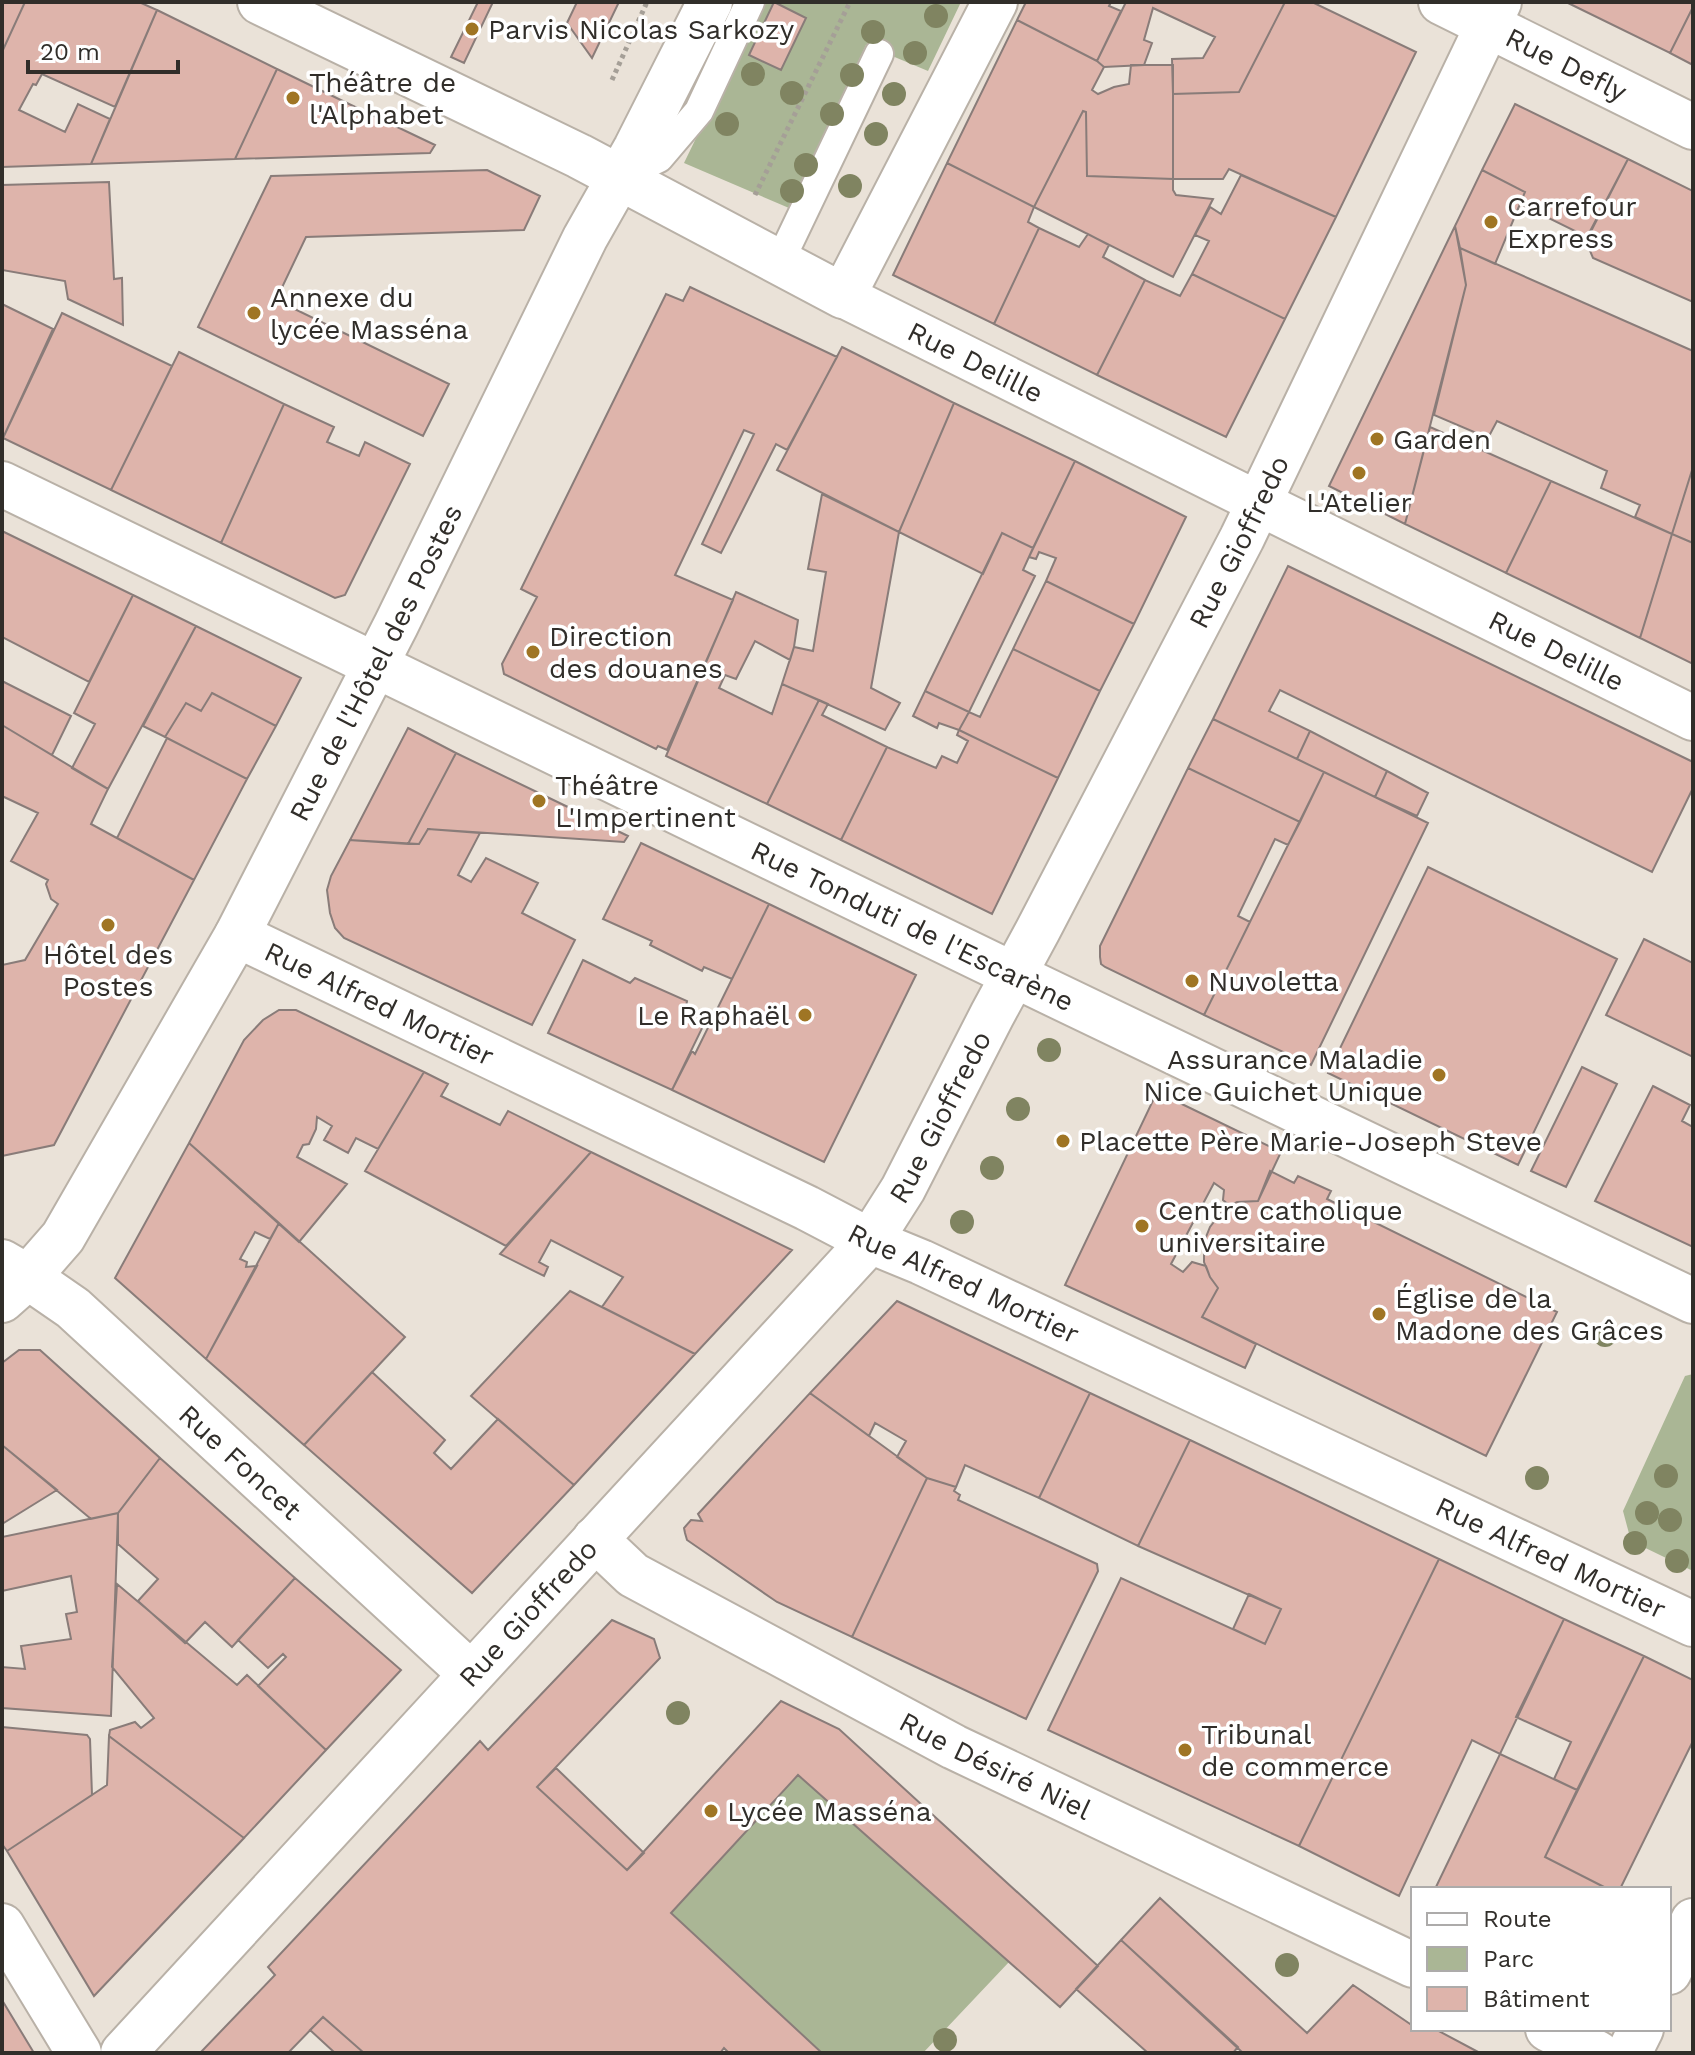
<svg xmlns="http://www.w3.org/2000/svg" width="1695" height="2055" viewBox="0 0 1695 2055" font-family="'Work Sans',sans-serif">
<style>
.green{fill:#aab695}
.building{fill:#deb4ab;stroke:#897c79;stroke-width:2}
.lines{fill:none;stroke-linecap:round;stroke-linejoin:round}
.service-casing{stroke:#b9b1a7;stroke-width:32}
.pedestrian-casing{stroke:#b9b1a7;stroke-width:46}
.minor-casing{stroke:#b9b1a7;stroke-width:48}
.tertiary-casing{stroke:#b9b1a7;stroke-width:48}
.primary-casing{stroke:#b9b1a7;stroke-width:48}
.path{stroke:#a59f97;stroke-width:5;stroke-dasharray:4 4;stroke-linecap:butt}
.service{stroke:#fff;stroke-width:28}
.pedestrian{stroke:#fff;stroke-width:42}
.minor{stroke:#fff;stroke-width:44}
.tertiary{stroke:#fff;stroke-width:44}
.primary{stroke:#fff;stroke-width:44}
.tree{fill:#808461}
.poi-dot{fill:#9f7524;stroke:#fff;stroke-width:3}
.labels{text-anchor:middle;stroke-width:7;stroke-linejoin:round;paint-order:stroke}
.poi-label{font-size:28px;fill:#312e2a;stroke:#fff;text-anchor:start}
.street-label{font-size:28px;fill:#312e2a;stroke:#fff}
</style>
<rect width="100%" height="100%" fill="#eae2d8"/>
<path class="green" d="M762,2H961L928,71L866,45L789,208L684,163Z
M1693,1374V1571L1631,1541L1623,1511L1685,1376Z
M798,1775L1009,1962L923,2053H822L671,1913Z"/>
<path class="building" d="M2,2H25L2,52Z
M25,2H139L157,10L115,107L42,74L36,85L33,84L19,110L65,132L78,104L110,119L91,164L2,167V52Z
M478,2H493L464,63L451,57Z
M577,2H619L592,58L567,23Z
M774,2L806,18L781,70L749,55Z
M1026,2H1111L1109,6L1121,11L1097,61L1017,20Z
M1126,2H1285L1239,92L1173,94L1172,59L1203,58L1215,37L1153,8L1144,40L1152,43L1144,65L1104,67L1097,61Z
M1285,2H1312L1416,52L1336,217L1229,169L1223,179H1173V94L1239,92Z
M1566,2H1693V7L1670,53Z
M1693,7V65L1670,53Z
M157,10L277,69L235,159L91,164Z
M1017,20L1097,61L1104,67L1092,90L1098,94L1114,87L1129,84L1131,65H1173V179L1087,176L1086,112L1083,111L1034,207L947,163Z
M277,69L349,104L435,145L430,153L235,159Z
M1515,104L1628,159L1587,237L1520,204L1525,192L1482,170Z
M1083,111L1086,112L1087,176L1173,179V190L1176,195L1213,199L1173,277L1034,207Z
M1628,159L1693,191V302L1593,258L1586,241Z
M947,163L1034,207L1028,222L1039,228L994,324L893,275Z
M487,170L540,196L524,230L306,237L276,300L449,384L423,436L198,327L271,176Z
M1482,170L1525,192L1495,264L1460,248L1455,226Z
M1241,175L1336,217L1285,319L1192,274L1209,241L1195,235L1210,207L1221,214Z
M109,182L114,279L122,278L123,325L68,299L65,281L2,270V185Z
M1455,226L1466,285L1405,524L1329,486Z
M1039,228L1079,247L1088,234L1109,245L1103,257L1145,280L1097,375L994,324Z
M1460,248L1693,351V467L1672,534L1635,517L1640,505L1601,488L1607,471L1497,421L1488,438L1434,415L1466,285Z
M1192,274L1285,319L1226,437L1097,375L1145,280L1180,296Z
M690,287L837,357L787,450L776,444L721,553L702,544L754,434L744,430L675,575L733,600L667,750L658,746L656,749L504,674L502,664L537,597L521,589L666,294L683,301Z
M2,304L53,329L3,438L2,437Z
M62,313L172,366L111,490L3,438Z
M842,347L954,403L899,532L777,470Z
M179,352L284,404L221,543L111,490Z
M954,403L1075,461L1033,548L1002,533L983,574L899,532Z
M284,404L334,427L327,442L359,456L365,442L410,464L345,595L335,598L221,543Z
M1430,427L1551,481L1506,573L1405,524Z
M1075,461L1186,517L1134,624L1046,581L1056,558L1039,552L1036,559L1029,557Z
M1693,467V543L1672,534Z
M1551,481L1672,534L1640,638L1506,573Z
M822,494L899,532L871,688L900,703L885,730L782,684L794,647L813,651L826,572L808,569Z
M2,531L133,595L89,682L2,637Z
M1002,533L1033,548L1023,570L1035,576L969,712L925,691Z
M1672,534L1693,543V664L1640,638Z
M1288,566L1693,762V788L1652,872L1280,690L1269,711L1310,731L1297,759L1213,719Z
M1046,581L1134,624L1100,691L1013,649Z
M736,592L798,620L794,647L790,660L755,641L736,679L725,675L719,688L772,714L782,684L819,700L767,804L666,756Z
M133,595L196,626L108,789L72,768L95,724L74,713Z
M196,626L301,678L276,726L212,693L201,711L186,703L165,737L143,726Z
M1013,649L1100,691L1058,778L959,730L969,712L980,717Z
M2,681L71,716L52,755L2,725Z
M925,691L969,712L959,730L939,723L937,728L913,716Z
M212,693L276,726L247,779L165,737L186,703L201,711Z
M819,700L828,704L822,715L887,747L841,840L767,804Z
M1213,719L1324,772L1300,822L1188,768Z
M2,725L108,789L91,824L194,880L54,1145L2,1156V965L25,960L58,904L51,899L46,884L48,880L11,861L38,813L2,796Z
M408,728L456,753L408,844L350,840Z
M959,730L1058,778L992,914L841,840L887,747L936,768L942,756L957,763L968,741L957,735Z
M1310,731L1387,771L1375,797L1297,759Z
M167,738L247,779L194,880L117,838Z
M456,753L543,795L628,836L624,842L428,829L419,844H408Z
M1188,768L1300,822L1288,845L1275,839L1238,916L1250,922L1204,1015L1105,967L1101,964L1100,957V946Z
M1387,771L1428,793L1417,816L1375,797Z
M1324,772L1428,823L1311,1065L1204,1015Z
M428,829L480,833L458,875L471,882L486,858L538,883L522,913L575,940L532,1025L344,938L335,928L330,913L327,890L331,876L350,840L419,844Z
M641,843L769,904L732,979L704,967L702,971L650,945L652,941L603,919Z
M1428,867L1617,959L1518,1165L1328,1073Z
M769,904L916,975L824,1162L672,1090L692,1051L695,1054Z
M1644,939L1693,963V1057L1606,1015Z
M583,960L630,983L635,978L687,1001L686,1007L707,1018L672,1090L548,1033Z
M279,1010H296L424,1072L378,1149L356,1138L348,1153L324,1140L332,1126L317,1117L316,1129L309,1144L303,1145L297,1157L347,1184L299,1242L189,1143L244,1040L263,1020Z
M1582,1067L1617,1084L1566,1187L1531,1171Z
M424,1072L448,1084L441,1096L500,1125L508,1111L591,1152L506,1246L365,1171Z
M1653,1086L1690,1105L1682,1121L1693,1127V1247L1595,1201Z
M1157,1092L1281,1152L1258,1201L1237,1202L1230,1206L1223,1200L1224,1190L1214,1183L1171,1264L1183,1272L1192,1262L1206,1266L1210,1277L1218,1288L1202,1317L1256,1344L1245,1368L1065,1285Z
M189,1143L279,1223L270,1239L255,1232L240,1259L247,1262L246,1267L257,1266L206,1359L115,1278Z
M591,1152L792,1250L695,1354L602,1307L623,1277L551,1240L539,1262L548,1267L544,1276L500,1254Z
M1270,1171L1294,1183L1298,1176L1331,1191L1327,1199L1557,1312L1486,1456L1202,1317L1218,1288L1210,1277L1204,1262V1242L1210,1227L1220,1214L1230,1206L1237,1202L1258,1201Z
M279,1223L405,1337L304,1445L206,1359Z
M570,1291L695,1354L574,1485L471,1396Z
M897,1301L1090,1393L1039,1498L965,1465L956,1487L927,1478L897,1457L906,1441L875,1423L869,1436L810,1393Z
M19,1350H40L160,1458L118,1513L91,1519L2,1445V1363Z
M372,1372L445,1440L434,1453L451,1469L498,1419L574,1485L472,1593L304,1445Z
M810,1393L927,1478L852,1637L777,1602L687,1540L685,1533L684,1528L691,1520L702,1521L698,1514Z
M1090,1393L1190,1440L1138,1546L1039,1498Z
M1190,1440L1439,1559L1299,1846L1048,1730L1121,1578L1265,1644L1281,1609L1138,1546Z
M2,1445L57,1490L2,1524Z
M160,1458L295,1578L232,1647L205,1622L185,1643L138,1601L158,1579L118,1544V1513Z
M927,1478L956,1487L954,1491L960,1495L958,1500L1097,1564L1098,1571L1026,1719L852,1637Z
M118,1513L111,1716L2,1708V1667L25,1669L21,1646L71,1639L66,1614L77,1612L71,1576L2,1591V1537Z
M1439,1559L1564,1619L1500,1754L1472,1740L1399,1896L1299,1846Z
M295,1578L401,1670L326,1750L258,1686L286,1657L283,1654L268,1668L238,1640Z
M117,1584L237,1685L247,1675L326,1750L244,1838L109,1736L110,1730L135,1722L141,1728L154,1718L112,1667Z
M1249,1594L1281,1609L1265,1644L1233,1629Z
M1564,1619L1644,1656L1577,1790L1554,1779L1571,1742L1516,1717Z
M612,1620L654,1639L660,1658L537,1787L627,1870L781,1701L839,1729L1098,1966L1060,2007L798,1775L671,1913L822,2053H729L724,2048L720,2053H364L323,2017L288,2053H200L275,1975L268,1967L480,1741L488,1750Z
M1644,1656L1693,1680V1741L1620,1889H1608L1545,1857Z
M2,1727L87,1735L90,1739L92,1795L7,1851L2,1844Z
M109,1736L244,1838L94,1996L7,1851L107,1785Z
M1500,1754L1577,1790L1545,1857L1608,1889H1435Z
M556,1768L644,1853L627,1870L537,1787Z
M1160,1898L1307,2033L1353,1985L1413,2026V2029H1435L1480,2053H1243L1121,1940Z
M1121,1940L1238,2047L1233,2053H1148L1076,1989Z
M2,2000L34,2053H2Z
M323,2017L364,2053H335L310,2030Z"/>
<g class="lines">
<g class="service-casing">
<path id="service" d="M622,176L659,158L699,111L750,2
M779,263L879,54"/>
</g>
<g class="pedestrian-casing">
<g id="pedestrian">
<path id="s1" d="M843,296L1259,503"/>
</g>
</g>
<g class="minor-casing">
<g id="minor">
<path d="M260,2L579,156L843,296L995,2"/>
<path id="s2" d="M1441,2L1693,127"/>
<path id="s3" d="M2,484L1014,975L1693,1301"/>
<path id="s4" d="M1259,503L1693,718"/>
<path id="s5" d="M237,935L807,1208L870,1241L921,1262L1693,1624"/>
<path id="s6" d="M2,1262L28,1277L73,1308L471,1674"/>
<path id="s7" d="M595,1539L633,1575L954,1747L1413,1965"/>
<path d="M2,1926L79,2053"/>
<path d="M1548,2029L1597,2053"/>
<path id="s8" d="M123,2053L870,1241L903,1189L992,1015L1038,930L1242,538L1499,2"/>
</g>
</g>
<g class="tertiary-casing">
<g id="tertiary">
<path id="s9" d="M2,1300L28,1277L63,1237L237,935L396,625L585,238L636,148L710,2"/>
</g>
</g>
<g class="primary-casing">
<path id="primary" d="M1669,1972L1693,1921
M1629,2053L1641,2029"/>
</g>
<path class="path" d="M612,80L647,2
M755,195L850,2"/>
<use href="#service" class="service"/>
<use href="#pedestrian" class="pedestrian"/>
<use href="#minor" class="minor"/>
<use href="#tertiary" class="tertiary"/>
<use href="#primary" class="primary"/>
</g>
<g class="tree">
<circle cx="936" cy="16" r="12"/>
<circle cx="873" cy="32" r="12"/>
<circle cx="915" cy="53" r="12"/>
<circle cx="753" cy="74" r="12"/>
<circle cx="852" cy="75" r="12"/>
<circle cx="792" cy="93" r="12"/>
<circle cx="894" cy="94" r="12"/>
<circle cx="832" cy="114" r="12"/>
<circle cx="727" cy="124" r="12"/>
<circle cx="876" cy="134" r="12"/>
<circle cx="806" cy="165" r="12"/>
<circle cx="850" cy="186" r="12"/>
<circle cx="792" cy="191" r="12"/>
<circle cx="1049" cy="1050" r="12"/>
<circle cx="1018" cy="1109" r="12"/>
<circle cx="992" cy="1168" r="12"/>
<circle cx="962" cy="1222" r="12"/>
<circle cx="1605" cy="1335" r="12"/>
<circle cx="1666" cy="1476" r="12"/>
<circle cx="1537" cy="1478" r="12"/>
<circle cx="1647" cy="1513" r="12"/>
<circle cx="1670" cy="1520" r="12"/>
<circle cx="1635" cy="1543" r="12"/>
<circle cx="1677" cy="1561" r="12"/>
<circle cx="678" cy="1713" r="12"/>
<circle cx="1287" cy="1965" r="12"/>
<circle cx="945" cy="2040" r="12"/>
</g>
<g class="poi-dot">
<circle cx="472" cy="29" r="8"/>
<circle cx="293" cy="98" r="8"/>
<circle cx="1491" cy="222" r="8"/>
<circle cx="254" cy="313" r="8"/>
<circle cx="1377" cy="439" r="8"/>
<circle cx="1359" cy="473" r="8"/>
<circle cx="533" cy="652" r="8"/>
<circle cx="539" cy="801" r="8"/>
<circle cx="108" cy="925" r="8"/>
<circle cx="1192" cy="981" r="8"/>
<circle cx="805" cy="1015" r="8"/>
<circle cx="1439" cy="1075" r="8"/>
<circle cx="1063" cy="1141" r="8"/>
<circle cx="1142" cy="1226" r="8"/>
<circle cx="1379" cy="1314" r="8"/>
<circle cx="1185" cy="1750" r="8"/>
<circle cx="711" cy="1811" r="8"/>
</g>
<g class="labels">
<g class="poi-label">
<text x="488" y="39">Parvis Nicolas Sarkozy</text>
<text x="309" y="92">Théâtre de<tspan x="309" dy="32">l'Alphabet</tspan></text>
<text x="1507" y="216">Carrefour<tspan x="1507" dy="32">Express</tspan></text>
<text x="270" y="307">Annexe du<tspan x="270" dy="32">lycée Masséna</tspan></text>
<text x="1393" y="449">Garden</text>
<text x="1359" y="512" text-anchor="middle">L'Atelier</text>
<text x="549" y="646">Direction<tspan x="549" dy="32">des douanes</tspan></text>
<text x="555" y="795">Théâtre<tspan x="555" dy="32">L'Impertinent</tspan></text>
<text x="108" y="964" text-anchor="middle">Hôtel des<tspan x="108" dy="32">Postes</tspan></text>
<text x="1208" y="991">Nuvoletta</text>
<text x="789" y="1025" text-anchor="end">Le Raphaël</text>
<text x="1423" y="1069" text-anchor="end">Assurance Maladie<tspan x="1423" dy="32">Nice Guichet Unique</tspan></text>
<text x="1079" y="1151">Placette Père Marie-Joseph Steve</text>
<text x="1158" y="1220">Centre catholique<tspan x="1158" dy="32">universitaire</tspan></text>
<text x="1395" y="1308">Église de la<tspan x="1395" dy="32">Madone des Grâces</tspan></text>
<text x="1201" y="1744">Tribunal<tspan x="1201" dy="32">de commerce</tspan></text>
<text x="727" y="1821">Lycée Masséna</text>
</g>
<g class="street-label">
<text dy="10" stroke="none"><textPath href="#s2" startOffset="140">Rue Defly</textPath></text>
<text dy="10" stroke="none"><textPath href="#s1" startOffset="148">Rue Delille</textPath></text>
<text dy="10" stroke="none"><textPath href="#s8" startOffset="1894">Rue Gioffredo</textPath></text>
<text dy="10" stroke="none"><textPath href="#s4" startOffset="332">Rue Delille</textPath></text>
<text dy="10" stroke="none"><textPath href="#s9" startOffset="742">Rue de l'Hôtel des Postes</textPath></text>
<text dy="10" stroke="none"><textPath href="#s3" startOffset="1012">Rue Tonduti de l'Escarène</textPath></text>
<text dy="10" stroke="none"><textPath href="#s5" startOffset="158">Rue Alfred Mortier</textPath></text>
<text dy="10" stroke="none"><textPath href="#s8" startOffset="1246">Rue Gioffredo</textPath></text>
<text dy="10" stroke="none"><textPath href="#s5" startOffset="806">Rue Alfred Mortier</textPath></text>
<text dy="10" stroke="none"><textPath href="#s6" startOffset="312">Rue Foncet</textPath></text>
<text dy="10" stroke="none"><textPath href="#s5" startOffset="1454">Rue Alfred Mortier</textPath></text>
<text dy="10" stroke="none"><textPath href="#s8" startOffset="598">Rue Gioffredo</textPath></text>
<text dy="10" stroke="none"><textPath href="#s7" startOffset="462">Rue Désiré Niel</textPath></text>
</g>
</g>
<rect width="1695" height="2055" fill="none" stroke="#312e2a" stroke-width="8"/>
<rect x="1411" y="1887" width="260" height="144" fill="#ffffff" stroke="#adabaa" stroke-width="2"/>
<rect x="1427" y="1913" width="40" height="12" fill="#ffffff" stroke="#adabaa" stroke-width="2"/>
<text x="1483" y="1927" font-size="24" fill="#312e2a">Route</text>
<rect x="1427" y="1947" width="40" height="24" fill="#aab695" stroke="#adabaa" stroke-width="2"/>
<text x="1483" y="1967" font-size="24" fill="#312e2a">Parc</text>
<rect x="1427" y="1987" width="40" height="24" fill="#deb4ab" stroke="#adabaa" stroke-width="2"/>
<text x="1483" y="2007" font-size="24" fill="#312e2a">Bâtiment</text>
<path d="M28 60v12h150v-12" fill="none" stroke="#312e2a" stroke-width="4"/>
<text x="40" y="60" font-size="24" fill="#312e2a" stroke="#ffffff" stroke-width="6" paint-order="stroke">20 m</text>
</svg>
